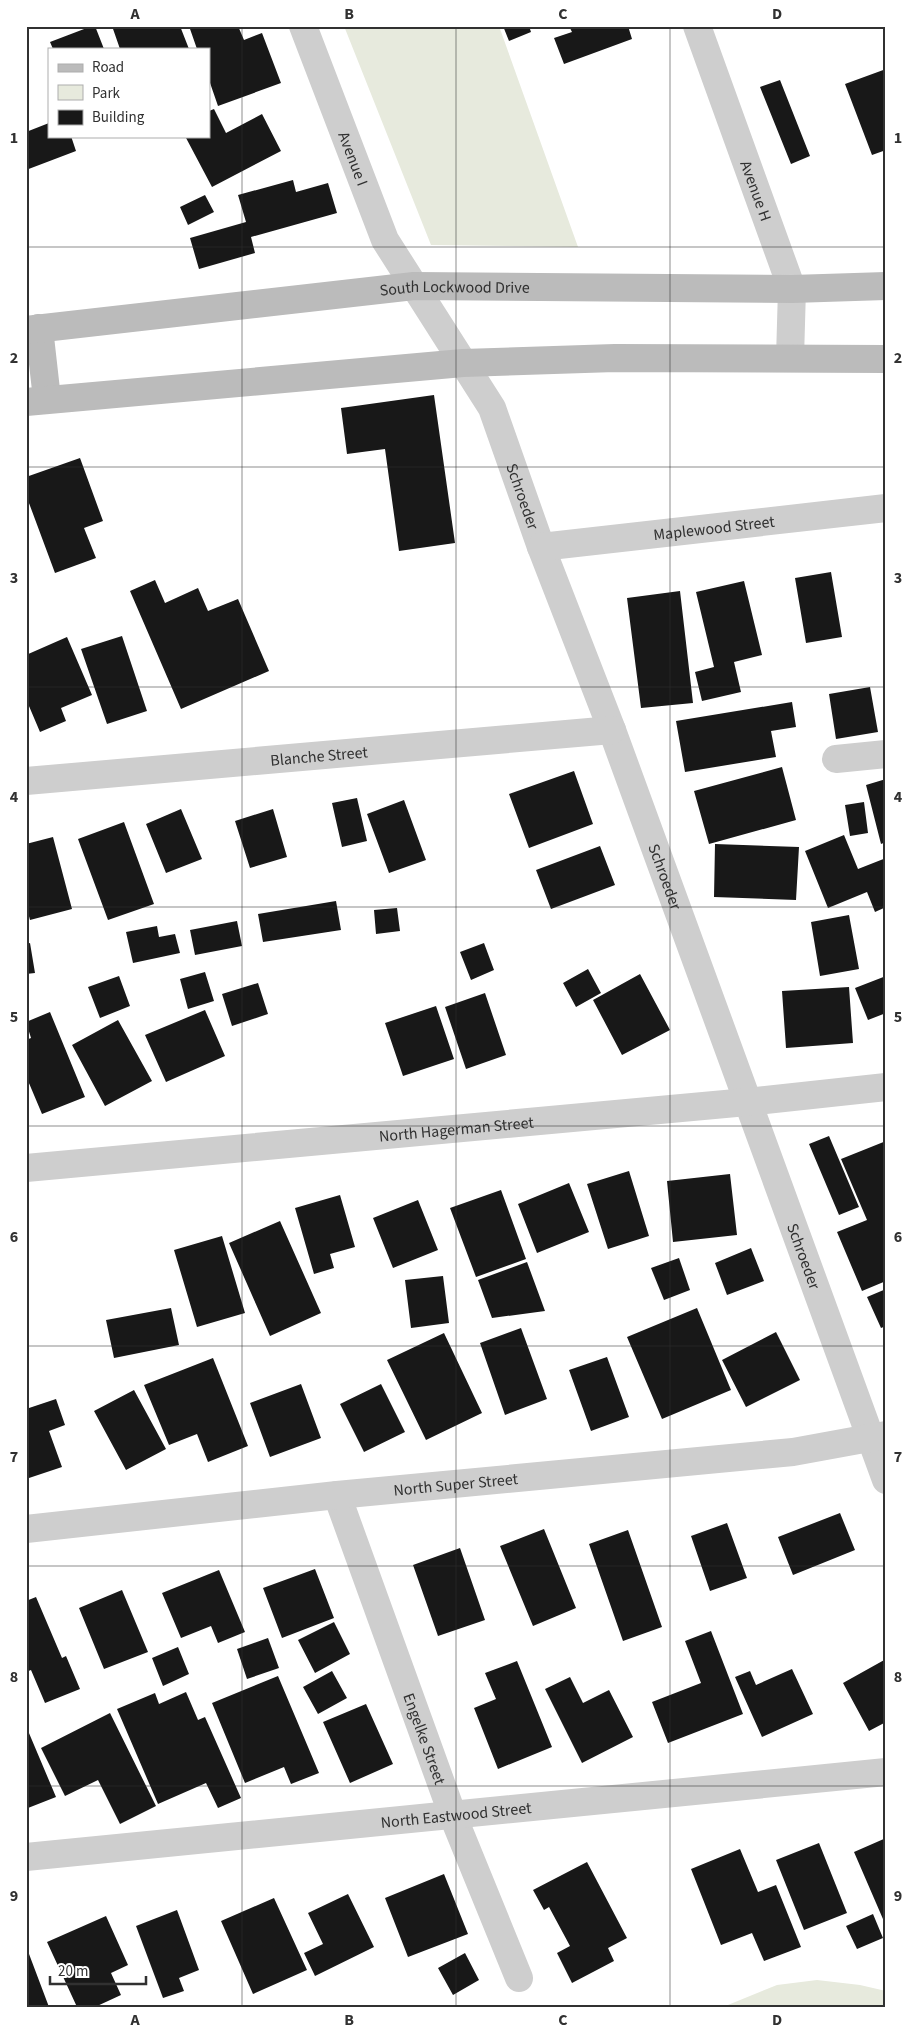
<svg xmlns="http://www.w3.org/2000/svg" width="912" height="2033" viewBox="0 0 912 2033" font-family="'Source Sans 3',sans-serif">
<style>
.green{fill:#e7eadd}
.building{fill:#181818}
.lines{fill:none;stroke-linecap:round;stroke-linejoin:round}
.minor{stroke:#cecece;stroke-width:28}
.secondary{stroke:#bbb;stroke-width:28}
.grid{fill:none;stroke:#313131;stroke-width:1;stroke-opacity:0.55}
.labels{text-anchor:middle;stroke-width:5;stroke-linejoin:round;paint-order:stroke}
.street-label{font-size:16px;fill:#313131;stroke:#fff}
.neatline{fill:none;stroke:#313131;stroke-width:2}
.grid-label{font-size:16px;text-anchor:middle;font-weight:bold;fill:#313131}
</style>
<rect width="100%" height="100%" fill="#fff"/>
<path class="green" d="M344,26H499L578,247L431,245Z
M817,1980L860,1985L886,1991V2007H723L777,1985Z"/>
<path class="building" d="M92,26H95L104,49H53L50,42Z
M112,26H180L189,49H120Z
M189,26H238L244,40L262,33L281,83L218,106L209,80V49H197Z
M503,26H529L531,32L509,41Z
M569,26H628L632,39L564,64L554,38L572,32Z
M886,69V150L872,155L845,84Z
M780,80L810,156L791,164L760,87Z
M214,109L226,133L262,114L281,151L212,187L185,136H209V111Z
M49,123V136H71L76,151L26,170V132Z
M293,180L296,192L328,183L337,213L251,237L255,253L199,269L190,238L246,222L238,195Z
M205,195L214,212L188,225L180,207Z
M434,395L455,543L399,551L385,449L347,454L341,408Z
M80,458L103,521L84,528L96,558L55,573L26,495V477Z
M831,572L842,637L806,643L795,578Z
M155,580L165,603L198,588L208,611L238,599L269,671L181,709L130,591Z
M744,581L762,655L734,662L741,692L702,701L695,672L714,667L696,592Z
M680,591L693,703L641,708L627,598Z
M122,636L147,711L107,724L81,649Z
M67,637L92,695L61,708L66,721L40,732L26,699V655Z
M886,671V690H884L883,672Z
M870,687L878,732L836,739L829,694Z
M792,702L796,727L771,731L776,757L685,772L676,721Z
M782,767L796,820L709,844L694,791Z
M574,771L593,824L529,848L509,794Z
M886,779V842L881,844L866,785Z
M357,798L367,841L342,847L332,803Z
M404,800L426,860L389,873L367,814Z
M864,802L868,833L850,836L845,805Z
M181,809L202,859L166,873L146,824Z
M273,809L287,857L250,868L235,821Z
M124,822L154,904L108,920L78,839Z
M844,835L858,869L886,858V907L875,912L867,892L828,908L805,851Z
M53,837L72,909L30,920L26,905V844Z
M715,844L799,847L796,900L714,897Z
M600,846L615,885L551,909L536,870Z
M336,901L341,930L263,942L258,914Z
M397,908L400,931L376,934L374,910Z
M849,915L859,969L820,976L811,922Z
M237,921L242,946L195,955L190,930Z
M157,926L159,937L175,934L180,953L133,963L126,932Z
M30,943L35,973L26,974V944Z
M484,943L494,970L471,980L460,952Z
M588,969L601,993L576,1007L563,983Z
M205,972L214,1001L188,1009L180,979Z
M640,974L670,1030L622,1055L593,1000Z
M119,976L130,1006L100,1018L88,987Z
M886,976V1013L868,1020L855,988Z
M258,983L268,1014L232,1026L222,994Z
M849,987L853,1043L786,1048L782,991Z
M485,993L506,1055L466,1069L445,1007Z
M436,1006L454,1059L403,1076L385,1023Z
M205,1010L225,1056L166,1082L145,1035Z
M50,1012L85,1097L42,1114L26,1076V1040L31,1038L26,1022Z
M118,1020L152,1081L105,1106L72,1045Z
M829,1136L859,1207L839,1215L809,1144Z
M886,1141V1281L862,1291L837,1232L867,1220L841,1159Z
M629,1171L649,1236L608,1249L587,1184Z
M730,1174L737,1235L673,1242L667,1181Z
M569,1183L589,1232L537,1253L518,1204Z
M501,1190L526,1259L476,1277L450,1208Z
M340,1195L355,1247L330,1254L334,1268L314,1274L295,1208Z
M418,1200L438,1250L393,1268L373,1218Z
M280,1221L321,1313L270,1336L229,1243Z
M222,1236L245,1313L197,1327L174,1250Z
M751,1248L764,1281L727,1295L715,1263Z
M679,1258L690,1290L664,1300L651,1268Z
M527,1262L545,1311L492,1318L478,1280Z
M443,1276L449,1323L411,1328L405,1280Z
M886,1289V1326L881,1328L867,1297Z
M171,1308L179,1345L114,1358L106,1320Z
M697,1308L731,1390L662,1419L627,1337Z
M521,1328L547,1399L505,1415L480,1343Z
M776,1332L800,1380L746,1407L722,1360Z
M444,1333L482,1413L426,1440L387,1360Z
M607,1357L629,1417L591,1431L569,1370Z
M213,1358L248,1446L208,1462L197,1434L169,1445L144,1385Z
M301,1384L321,1438L270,1457L250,1403Z
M381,1384L405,1432L364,1452L340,1404Z
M134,1390L166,1449L126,1470L94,1411Z
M56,1399L65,1425L49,1431L62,1467L26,1479V1409Z
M840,1513L855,1550L793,1575L778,1537Z
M727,1523L747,1578L710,1591L691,1536Z
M544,1529L576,1608L533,1626L500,1546Z
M628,1530L662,1627L623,1641L589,1544Z
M460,1548L485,1620L438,1636L413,1565Z
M315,1569L334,1618L282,1638L263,1588Z
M219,1570L245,1632L218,1643L211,1626L181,1638L162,1593Z
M122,1590L148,1652L104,1669L79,1608Z
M36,1597L62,1658L66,1656L80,1689L45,1703L31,1670L26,1672V1601Z
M334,1622L350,1654L315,1673L298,1640Z
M711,1631L743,1714L668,1743L652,1702L701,1683L685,1641Z
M268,1638L279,1668L247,1679L237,1649Z
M178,1647L189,1674L163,1686L152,1658Z
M886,1659V1722L869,1731L843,1683Z
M517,1661L552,1747L498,1769L474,1708L496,1699L485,1673Z
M792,1669L813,1714L762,1737L735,1677L750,1671L756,1685Z
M332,1671L347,1698L318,1714L303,1687Z
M278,1676L319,1773L291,1784L284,1767L245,1783L212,1703Z
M570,1677L583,1703L609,1690L633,1737L582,1763L545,1689Z
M186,1692L198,1720L205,1717L241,1798L218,1808L206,1783L158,1804L117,1709L155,1693L159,1704Z
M366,1704L393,1764L350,1783L323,1722Z
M110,1713L156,1806L120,1824L98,1780L65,1796L41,1748Z
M26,1726L56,1797L28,1808L26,1804Z
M886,1838V1926L854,1852Z
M819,1843L847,1913L804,1930L776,1860Z
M740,1849L758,1892L776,1885L801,1947L764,1961L752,1933L721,1945L691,1869Z
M587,1862L627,1938L608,1948L614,1961L572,1983L557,1953L570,1946L549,1907L544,1910L533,1890Z
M444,1874L468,1934L408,1957L385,1898Z
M348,1894L374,1947L315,1976L304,1953L323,1944L308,1913Z
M274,1898L307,1970L253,1994L221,1921Z
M177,1910L199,1970L179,1978L184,1991L163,1998L136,1926Z
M873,1914L883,1938L857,1949L846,1926Z
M106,1916L128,1965L111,1973L121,1995L95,2007H77L47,1942Z
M26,1946L49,2007H26Z
M465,1953L479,1980L453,1995L438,1968Z"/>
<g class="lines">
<g class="minor">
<path id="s1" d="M303,26L385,240L492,408L541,547L612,730L886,1480"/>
<path id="s2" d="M697,26L792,289L790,358"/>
<path id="s3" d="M541,547L886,508"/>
<path d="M836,759L886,754"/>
<path id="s4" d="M26,781L612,730"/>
<path id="s5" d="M26,1168L747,1102L886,1087"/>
<path id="s6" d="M337,1495L453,1816L519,1978"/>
<path id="s7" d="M26,1529L337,1495L793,1452L886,1435"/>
<path id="s8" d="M26,1857L886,1772"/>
</g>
<g class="secondary">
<path d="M39,328L47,399"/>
<path id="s9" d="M26,330L414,286L792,289L886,286"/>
<path d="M26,402L463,363L615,358L886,359"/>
</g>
</g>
<path class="grid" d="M242,26V2007M456,26V2007M670,26V2007M26,247H886M26,467H886M26,687H886M26,907H886M26,1126H886M26,1346H886M26,1566H886M26,1786H886"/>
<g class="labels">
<g class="street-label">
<text dy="6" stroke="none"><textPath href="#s1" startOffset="142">Avenue I</textPath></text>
<text dy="6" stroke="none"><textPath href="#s2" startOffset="175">Avenue H</textPath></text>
<text dy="6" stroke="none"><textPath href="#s9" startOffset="431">South Lockwood Drive</textPath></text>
<text dy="6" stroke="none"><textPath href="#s1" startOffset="522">Schroeder</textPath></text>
<text dy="6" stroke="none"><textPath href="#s3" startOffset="174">Maplewood Street</textPath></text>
<text dy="6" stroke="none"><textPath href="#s4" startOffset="294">Blanche Street</textPath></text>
<text dy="6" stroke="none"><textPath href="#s1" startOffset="928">Schroeder</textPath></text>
<text dy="6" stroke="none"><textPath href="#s5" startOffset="432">North Hagerman Street</textPath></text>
<text dy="6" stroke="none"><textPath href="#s1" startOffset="1332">Schroeder</textPath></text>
<text dy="6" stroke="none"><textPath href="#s7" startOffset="432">North Super Street</textPath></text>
<text dy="6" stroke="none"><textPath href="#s6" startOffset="259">Engelke Street</textPath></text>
<text dy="6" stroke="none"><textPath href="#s8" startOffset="432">North Eastwood Street</textPath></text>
</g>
</g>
<rect width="912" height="2033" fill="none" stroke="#ffffff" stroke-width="55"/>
<rect x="48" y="48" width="162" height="90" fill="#ffffff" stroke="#adadad"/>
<rect x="58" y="64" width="25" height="8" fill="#bbbbbb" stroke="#adadad"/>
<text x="92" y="72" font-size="15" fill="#313131">Road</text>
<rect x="58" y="85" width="25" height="15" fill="#e7eadd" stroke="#adadad"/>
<text x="92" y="98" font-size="15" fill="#313131">Park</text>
<rect x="58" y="110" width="25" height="15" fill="#181818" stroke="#adadad"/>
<text x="92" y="122" font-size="15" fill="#313131">Building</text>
<path d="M50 1976v8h96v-8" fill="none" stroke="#313131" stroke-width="2.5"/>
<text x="58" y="1976" font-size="15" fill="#313131" stroke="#ffffff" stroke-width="4" paint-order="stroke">20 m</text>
<rect x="28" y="28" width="856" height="1978" class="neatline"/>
<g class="grid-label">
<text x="135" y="19">A</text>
<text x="349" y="19">B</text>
<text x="563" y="19">C</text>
<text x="777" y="19">D</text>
<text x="14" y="143">1</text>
<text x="898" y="143">1</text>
<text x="14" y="363">2</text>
<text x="898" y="363">2</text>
<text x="14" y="583">3</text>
<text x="898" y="583">3</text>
<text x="14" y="802">4</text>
<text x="898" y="802">4</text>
<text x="14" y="1022">5</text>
<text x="898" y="1022">5</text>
<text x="14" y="1242">6</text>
<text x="898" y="1242">6</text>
<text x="14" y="1462">7</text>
<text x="898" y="1462">7</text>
<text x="14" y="1682">8</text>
<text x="898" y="1682">8</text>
<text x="14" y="1901">9</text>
<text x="898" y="1901">9</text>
<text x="135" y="2025">A</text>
<text x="349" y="2025">B</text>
<text x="563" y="2025">C</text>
<text x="777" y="2025">D</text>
</g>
</svg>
